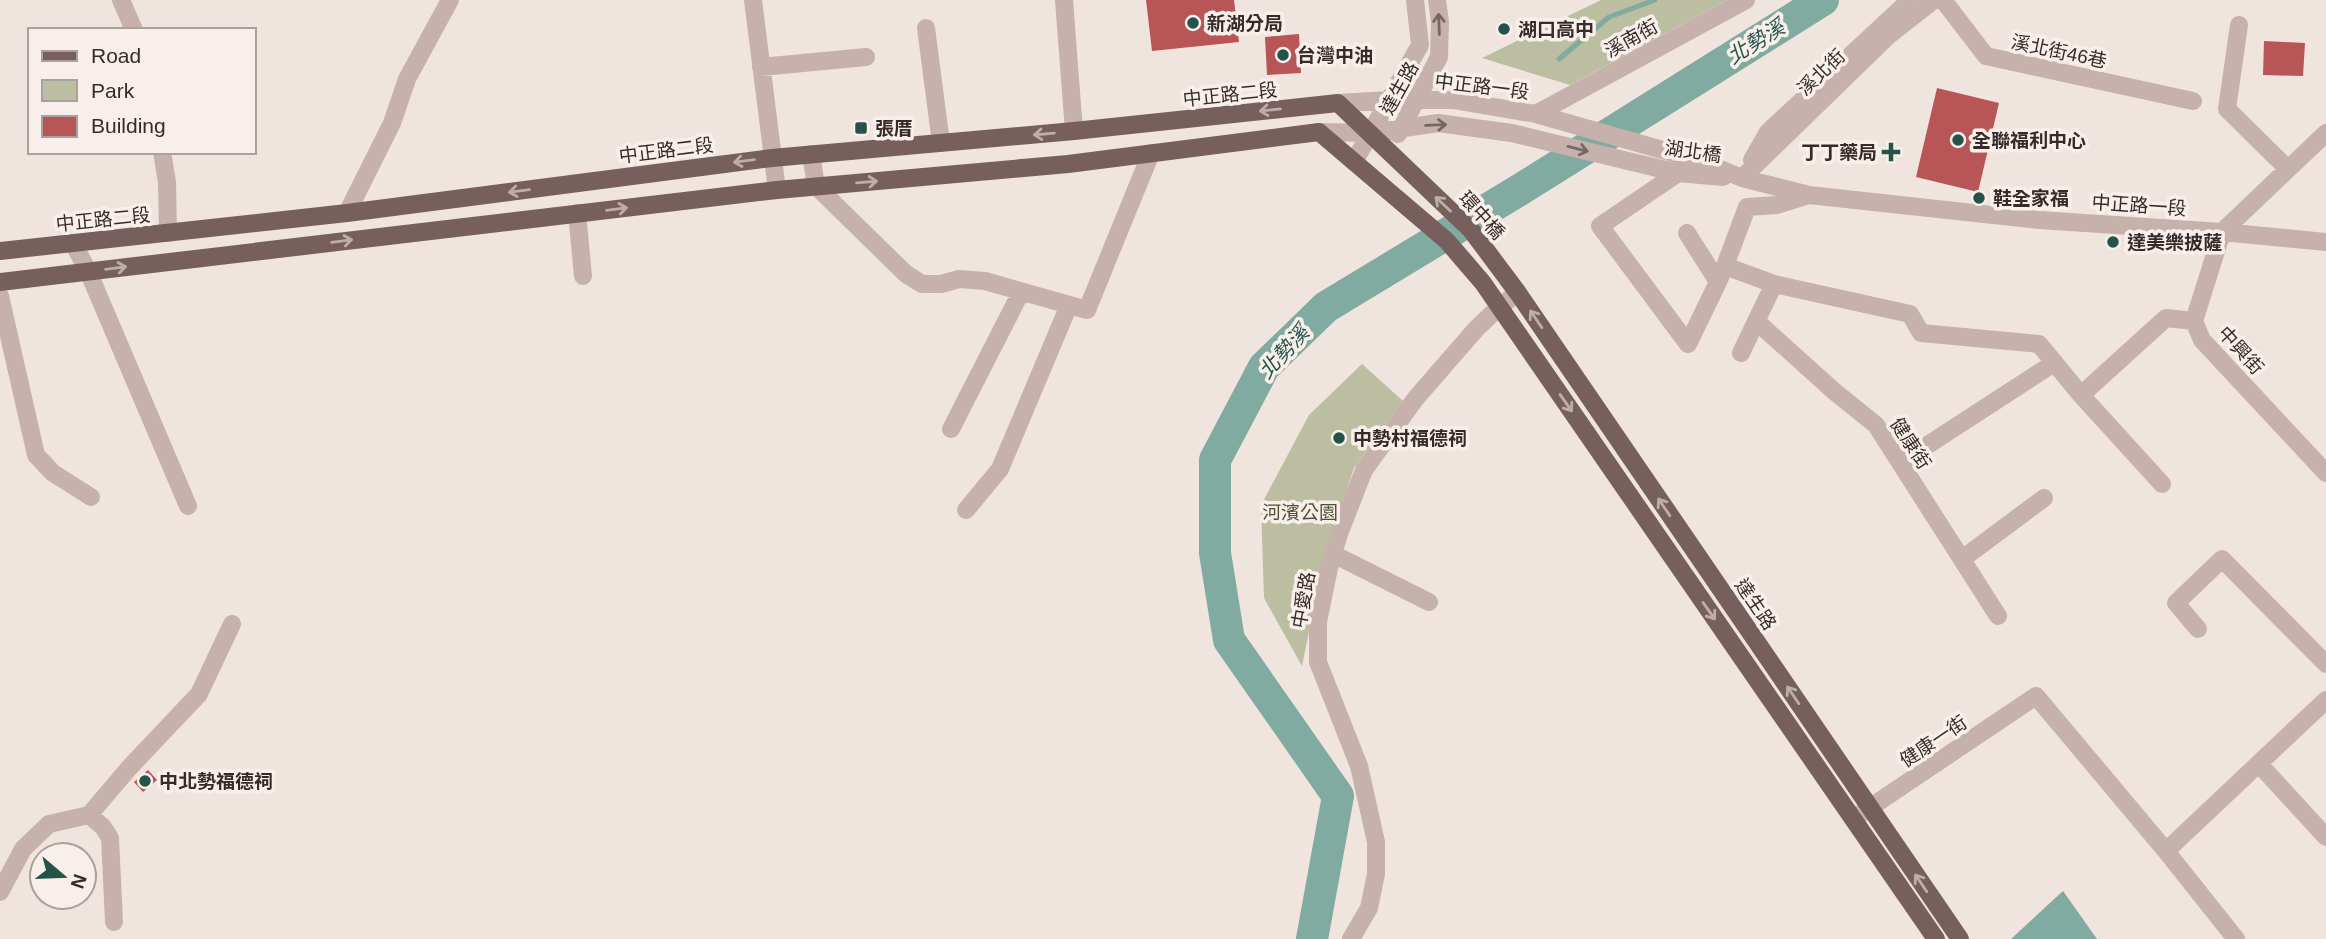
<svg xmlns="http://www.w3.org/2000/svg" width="2326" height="939" viewBox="0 0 2326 939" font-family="Arial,'Noto Sans TC',sans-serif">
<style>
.green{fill:#bbbea0}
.water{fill:#81aaa1}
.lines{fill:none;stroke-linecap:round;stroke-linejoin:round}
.stream{stroke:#81aaa1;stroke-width:5}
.river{stroke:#81aaa1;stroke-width:32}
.building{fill:#b85556}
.minor{stroke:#c7b1ac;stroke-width:18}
.major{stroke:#765f5d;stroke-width:18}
.oneway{stroke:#776764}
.oneway2{stroke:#beaeab}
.poi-dot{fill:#24534a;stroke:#f8efeb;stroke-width:2.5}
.labels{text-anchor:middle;stroke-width:7;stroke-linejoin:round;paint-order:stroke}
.poi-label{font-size:19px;font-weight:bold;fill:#362b2a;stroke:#f8efeb;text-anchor:start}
.street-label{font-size:19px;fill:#362b2a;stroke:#f8efeb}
.park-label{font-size:19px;fill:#4e5131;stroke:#f8efeb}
.water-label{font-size:21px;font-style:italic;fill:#24534a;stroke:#f8efeb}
</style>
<rect width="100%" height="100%" fill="#f0e4df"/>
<path class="green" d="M1601,0H1727L1570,85L1482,58Z
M1362,364L1403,401L1354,468L1325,553L1302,666L1264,598L1261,505L1309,415Z"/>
<path class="water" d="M2063,891L2097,939H2011Z"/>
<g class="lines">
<path class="stream" d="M1559,59L1609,17L1655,0"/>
<path class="river" d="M1312,939L1338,796L1229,640L1215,553V460L1264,367L1326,307L1521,189L1823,0"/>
</g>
<path class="building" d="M1146,0H1234L1239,42L1152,51Z
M1299,34L1301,73L1267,75L1265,37Z
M2264,41L2305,43L2303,76L2263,75Z
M1937,88L1999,103L1978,192L1916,177Z
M148,770L157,780L143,792L134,782Z"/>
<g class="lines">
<path class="minor" d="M121,0L134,30
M753,0L777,190
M1064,0L1074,131
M1943,0L1986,56L2193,101
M2239,25L2227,109L2288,169
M926,28L941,143
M761,67L866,57
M1338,103L1390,100H1453L1536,114L1701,161L1742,178L1809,195L2039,220L2222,232L2326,242
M1536,114L1746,0
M1319,132L1371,133L1438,123L1512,133L1678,173L1723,177
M2326,133L2222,232L2194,321L2202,340L2326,473
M1398,134L1439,57L1440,22L1437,0
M162,152L167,182L168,233
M811,154L816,186L906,274L922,284H941L959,279L985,281L1087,310L1151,153
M1752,160L1768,132L1910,0
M1354,162L1420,45L1415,0
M1678,173L1600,226L1688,344L1718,282
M1742,178L1888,36L1934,0
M1809,195L1777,205L1747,207L1725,266L1774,284L1910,314L1921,333L2039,344L2081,395L2162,484
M347,213L392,123L407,79L450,0
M577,213L583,276
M1687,233L1718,282L1722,273
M73,243L88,271L188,506
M0,296L36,455L53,473L91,497
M1756,321L1835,392L1876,425L1998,616
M1741,353L1774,284
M2081,395L2166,318L2194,321
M951,429L1021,292
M1900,463L2054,363
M966,510L1000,469L1069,305
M1333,554L1429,602
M1962,559L2044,498
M2198,629L2176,603L2222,559L2326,664
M2259,764L2326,837
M89,815L103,827L110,838L114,922
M1853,819L2036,696L2166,851L2236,939
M2166,851L2326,700
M0,892L23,849L49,824L89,815L129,768L199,694L232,624
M1351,939L1369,908L1376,874V842L1359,766L1318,662V622L1329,568L1339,534L1364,470L1416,398L1476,329L1499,307L1518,293"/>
<path class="major" d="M0,251L347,213L772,158L1074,131L1338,103L1471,230L1518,293L1960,939
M0,282L777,190L1068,164L1319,132L1447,241L1483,283L1936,939"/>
</g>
<defs><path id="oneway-shaft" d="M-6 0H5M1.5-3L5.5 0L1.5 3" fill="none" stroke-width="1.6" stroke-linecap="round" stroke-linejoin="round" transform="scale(1.75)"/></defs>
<g class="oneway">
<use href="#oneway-shaft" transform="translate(1439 24) rotate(-92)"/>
<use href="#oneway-shaft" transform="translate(1436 125) rotate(-2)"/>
<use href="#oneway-shaft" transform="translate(1578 149) rotate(14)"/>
</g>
<g class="oneway2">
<use href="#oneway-shaft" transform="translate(1270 110) rotate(174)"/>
<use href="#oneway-shaft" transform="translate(1044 134) rotate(175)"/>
<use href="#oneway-shaft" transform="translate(744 161) rotate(173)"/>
<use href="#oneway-shaft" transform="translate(867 182) rotate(-5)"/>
<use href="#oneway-shaft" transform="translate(519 191) rotate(173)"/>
<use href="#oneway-shaft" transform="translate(1443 204) rotate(-137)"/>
<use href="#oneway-shaft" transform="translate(617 209) rotate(-7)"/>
<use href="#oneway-shaft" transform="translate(342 241) rotate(-7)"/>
<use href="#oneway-shaft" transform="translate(116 268) rotate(-7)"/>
<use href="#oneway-shaft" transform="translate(1536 319) rotate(-124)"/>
<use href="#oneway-shaft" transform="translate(1566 403) rotate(55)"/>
<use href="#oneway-shaft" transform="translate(1664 507) rotate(-124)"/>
<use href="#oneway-shaft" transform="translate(1709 611) rotate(55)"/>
<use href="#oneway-shaft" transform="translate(1793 695) rotate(-124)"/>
<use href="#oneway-shaft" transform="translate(1921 883) rotate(-124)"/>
</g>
<g class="poi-dot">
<circle cx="1193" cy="23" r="7"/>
<circle cx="1504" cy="29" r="7"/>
<circle cx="1283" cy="55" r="7"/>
<rect x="854" y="121" width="14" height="14" rx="3.5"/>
<circle cx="1958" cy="140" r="7"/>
<path d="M1887.5 141.5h7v7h7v7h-7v7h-7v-7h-7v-7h7z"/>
<circle cx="1979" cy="198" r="7"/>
<circle cx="2113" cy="242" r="7"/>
<circle cx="1339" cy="438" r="7"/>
<circle cx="145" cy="781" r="7"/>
</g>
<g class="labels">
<g class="poi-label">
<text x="1207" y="30">新湖分局</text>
<text x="1518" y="36">湖口高中</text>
<text x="1297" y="62">台灣中油</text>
<text x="875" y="135">張厝</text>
<text x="1972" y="147">全聯福利中心</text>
<text x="1877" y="159" text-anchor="end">丁丁藥局</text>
<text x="1993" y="205">鞋全家福</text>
<text x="2127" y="249">達美樂披薩</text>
<text x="1353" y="445">中勢村福德祠</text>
<text x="159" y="788">中北勢福德祠</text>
</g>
<g class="street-label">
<text transform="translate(1631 38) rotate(-29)" y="7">溪南街</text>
<text transform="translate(2059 51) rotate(12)" y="7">溪北街46巷</text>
<text transform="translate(1821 72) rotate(-44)" y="7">溪北街</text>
<text transform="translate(1482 86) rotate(7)" y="7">中正路一段</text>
<text transform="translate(1399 88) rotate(-61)" y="7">達生路</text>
<text transform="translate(1230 94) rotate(-6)" y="7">中正路二段</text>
<text transform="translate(666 150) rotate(-7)" y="7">中正路二段</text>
<text transform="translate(1693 151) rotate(8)" y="7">湖北橋</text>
<text transform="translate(2139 205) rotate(4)" y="7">中正路一段</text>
<text transform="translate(1482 215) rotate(48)" y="7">環中橋</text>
<text transform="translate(103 219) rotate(-6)" y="7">中正路二段</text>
<text transform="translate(2241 350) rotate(48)" y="7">中興街</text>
<text transform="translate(1911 443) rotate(57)" y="7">健康街</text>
<text transform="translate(1303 600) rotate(-80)" y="7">中愛路</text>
<text transform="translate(1756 604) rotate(56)" y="7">達生路</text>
<text transform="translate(1933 741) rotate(-34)" y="7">健康一街</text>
</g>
<g class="park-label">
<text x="1300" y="519">河濱公園</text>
</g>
<g class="water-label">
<text transform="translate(1756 42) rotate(-32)" y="7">北勢溪</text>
<text transform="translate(1284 352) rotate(-48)" y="7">北勢溪</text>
</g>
</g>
<rect x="28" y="28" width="228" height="126" fill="#f8efeb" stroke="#aaa19e" stroke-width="2"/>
<rect x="42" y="51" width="35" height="10" fill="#765f5d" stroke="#aaa19e" stroke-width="2"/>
<text x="91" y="63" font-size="21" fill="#362b2a">Road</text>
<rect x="42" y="80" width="35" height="21" fill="#bbbea0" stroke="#aaa19e" stroke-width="2"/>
<text x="91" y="98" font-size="21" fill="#362b2a">Park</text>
<rect x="42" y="116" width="35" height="21" fill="#b85556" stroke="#aaa19e" stroke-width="2"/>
<text x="91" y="133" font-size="21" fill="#362b2a">Building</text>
<g transform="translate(63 876) rotate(109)"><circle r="33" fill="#f8efeb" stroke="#aaa19e" stroke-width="2"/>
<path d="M0-5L12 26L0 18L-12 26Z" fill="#24534a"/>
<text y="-10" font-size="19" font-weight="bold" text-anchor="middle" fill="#362b2a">N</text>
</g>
</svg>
